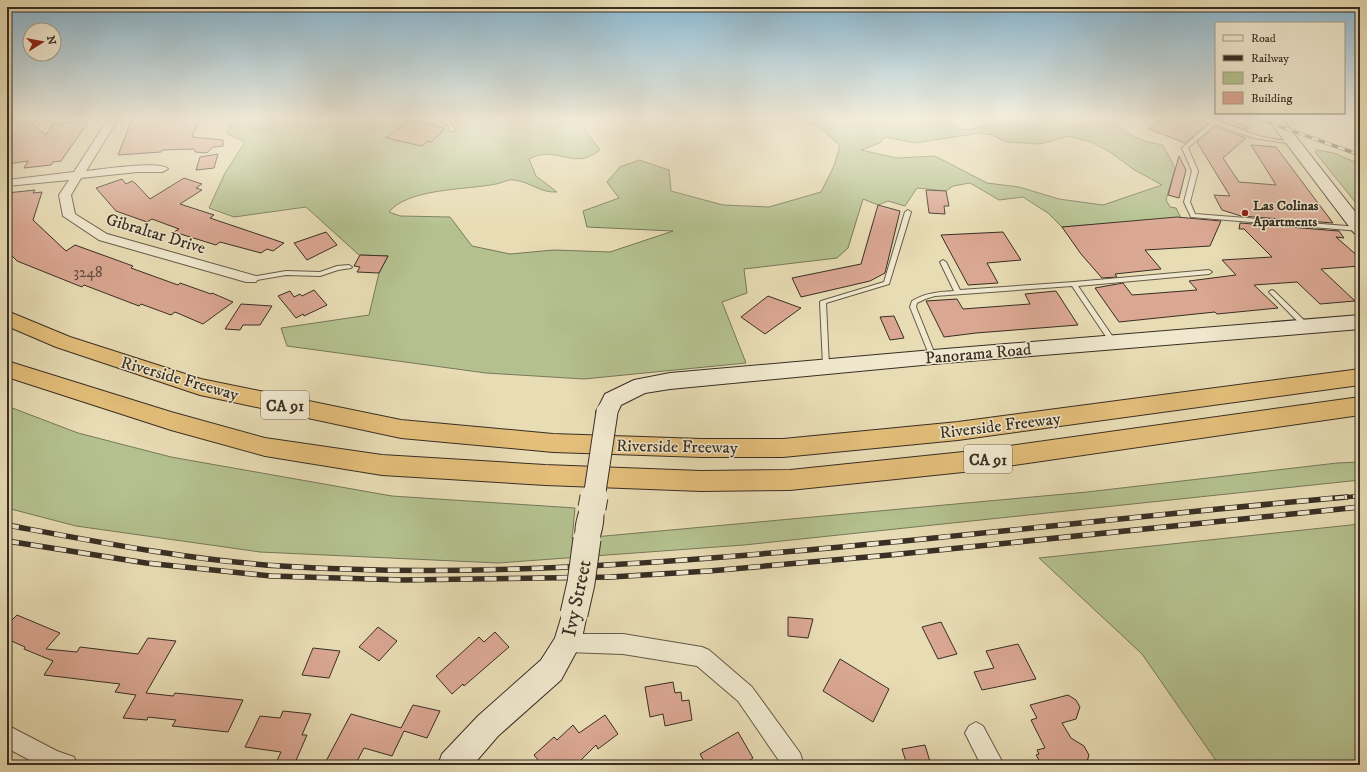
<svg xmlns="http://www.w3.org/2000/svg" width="1367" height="772" viewBox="0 0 1367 772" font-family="'IM FELL DW Pica',serif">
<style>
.green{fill:#b4c18f;stroke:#76785a;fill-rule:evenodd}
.building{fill:#daa792;stroke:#382e24}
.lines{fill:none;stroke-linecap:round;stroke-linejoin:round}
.lane-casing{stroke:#645a48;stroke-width:2}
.street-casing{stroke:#645a48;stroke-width:2}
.secondary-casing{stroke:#382e24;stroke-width:2}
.highway-casing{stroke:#382e24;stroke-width:2}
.lane{fill:#f0e8ce;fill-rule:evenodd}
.street{fill:#f0e8ce;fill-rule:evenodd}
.secondary{fill:#f0e8ce;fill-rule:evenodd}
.highway{fill:#e4be7a;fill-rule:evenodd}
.rail-far2-casing{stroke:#382e24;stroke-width:3.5}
.rail-far1-casing{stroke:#382e24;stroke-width:4.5}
.rail-casing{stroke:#382e24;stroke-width:5.5}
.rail-far2{stroke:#f0e8ce;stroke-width:2.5;stroke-dasharray:7;stroke-linecap:butt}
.rail-far1{stroke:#f0e8ce;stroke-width:3;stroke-dasharray:9;stroke-linecap:butt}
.rail{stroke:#f0e8ce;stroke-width:4;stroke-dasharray:12;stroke-linecap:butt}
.secondary-bridge-far1-casing{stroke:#382e24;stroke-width:23;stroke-linecap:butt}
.secondary-bridge-casing{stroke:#382e24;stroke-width:29;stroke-linecap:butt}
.secondary-bridge-far1{stroke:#f0e8ce;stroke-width:21}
.secondary-bridge{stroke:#f0e8ce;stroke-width:27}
.poi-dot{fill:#8f2418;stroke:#f0e8ce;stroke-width:1.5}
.labels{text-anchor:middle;stroke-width:3;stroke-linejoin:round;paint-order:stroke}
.far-poi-label{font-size:14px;font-weight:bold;fill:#382e24;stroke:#f0e8ce;text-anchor:start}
.number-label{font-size:15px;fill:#604c40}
.shield{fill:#f0e8ce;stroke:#6f6657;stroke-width:1}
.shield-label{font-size:16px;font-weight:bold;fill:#382e24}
.street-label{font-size:17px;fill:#382e24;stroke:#f0e8ce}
.near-street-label{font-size:20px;fill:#382e24;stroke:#f0e8ce}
</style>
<rect width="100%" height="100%" fill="#e8dcb4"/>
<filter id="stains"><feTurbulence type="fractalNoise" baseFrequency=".005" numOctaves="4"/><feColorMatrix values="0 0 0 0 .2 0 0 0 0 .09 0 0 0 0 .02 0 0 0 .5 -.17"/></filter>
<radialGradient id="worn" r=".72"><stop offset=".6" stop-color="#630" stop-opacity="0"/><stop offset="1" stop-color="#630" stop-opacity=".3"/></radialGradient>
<path class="green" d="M233,119H577L600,150C596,153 590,157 585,158C564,162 553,147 529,159L536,176L557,192C540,193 531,182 514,180C508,179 502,183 496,184C467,190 408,188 389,212L400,216L450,217L472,246L510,254L554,250L610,252L673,231L587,227L583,211L619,198L607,182L620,167L639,160L669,170L671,191L723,205L769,207L821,192L834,166L840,146L818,125L790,119H947L962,130C973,129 984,129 989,119H1105L1131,135L1147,142L1163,145L1175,168L1166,200L1170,207L1176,208L1181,218L1062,227L1048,213L1023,197L999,200L970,183L953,186L946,191L917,188L905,206L888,201L878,205L863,199L848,248L837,258L744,269L747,293L722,302L746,363L584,379L486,373L287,346L281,328L369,315L379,273L388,256L359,255L306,207L234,217L209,208L225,173L245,142L227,134ZM979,133L992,135L1007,142L1040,144L1069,136L1091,142L1110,152L1133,169L1162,185L1103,205L1059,199L1019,187L987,183L935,156L897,158L861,150L880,143L885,137L915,143Z
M1317,150L1334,153L1360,164V208L1315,152Z
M7,406L78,433L171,457L392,496L575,508L572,539L1087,492L1337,463L1360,462V480L744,545L498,563L260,552L76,526L7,508Z
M1360,524V765H1219L1142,654L1039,558Z"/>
<path class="building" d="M7,119H26L46,135L53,124L89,121L61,161L53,162L51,165L24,168L28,161L7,164Z
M132,119H200L192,137L223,140V146L213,147L207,153L195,152L194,149L162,150L161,152L118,155Z
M1163,119H1201L1208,123L1185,143L1149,129Z
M1214,119H1227L1250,128L1247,130Z
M409,120L444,128L441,131H443L431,142L428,141L422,146L386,138Z
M1215,126L1246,138L1223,158L1239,182L1276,185L1251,145L1276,147L1333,223L1241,216L1222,210L1214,195L1230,196L1197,142Z
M218,154L214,168L196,170L200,157Z
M1179,156L1186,170L1179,198L1168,195Z
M184,178L202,184L196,188L202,190L180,204L214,215L210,218L284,243L273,251L267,249L261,253L220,242L216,245L174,232L179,229L152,219L147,222L116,211L96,188L122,179L126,184L132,181L135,183L150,199Z
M35,190L33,193L42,192L33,220L66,251L75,245L133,266L131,268L178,285L180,283L211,294L212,293L233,302L203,324L175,312L171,315L141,304L139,306L84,285L82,287L17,261L7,251V193Z
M926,190L946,191L949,206H944L945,214L929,213Z
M878,205L900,211L885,273L870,281L801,297L792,278L861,264Z
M1177,217L1221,221L1210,246L1145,250L1161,269L1115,274L1117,277L1102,278L1081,254L1062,227Z
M1240,223L1339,231L1344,238L1336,237L1360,258V266L1321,269L1355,301L1320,304L1297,282L1254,285L1278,308L1217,314L1215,312L1119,322L1095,288L1123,283L1132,295L1197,290L1189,281L1236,275L1222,260L1272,257L1244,229H1239Z
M326,232L337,245L307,260L294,243Z
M1003,232L1021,260L987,263L998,283L968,285L941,235Z
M360,255L388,256L379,273L357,272L360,267L354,266Z
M314,290L327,305L304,316L303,314L296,318L278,296L290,291L294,297L300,294L302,296Z
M1056,291L1078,325L976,333L944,337L926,301L957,299L963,309L1030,304L1025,294Z
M768,296L801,308L765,334L741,317Z
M241,304L272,306L260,325H243L240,330L225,329Z
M894,316L904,338L890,340L880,317Z
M17,615L60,633L46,649L77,652L80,647L138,654L148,638L176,641L146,693L173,696L175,693L243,700L228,732L172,726L176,720L148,717L147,720L123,718L136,695L115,692L120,684L44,675L53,661L24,649L25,647L7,639V625Z
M788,617L813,619L808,638L788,636Z
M941,622L957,654L938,659L922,627Z
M378,627L397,641L379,661L359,647Z
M495,632L509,647L464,686L463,684L452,694L436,676L479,637L484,642Z
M1018,644L1036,679L982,690L974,672L994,668L986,651Z
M313,648L340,651L329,678L302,675Z
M840,659L889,689L873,722L823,691Z
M673,682L675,693L681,692L682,701L689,700L692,720L665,726L663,714L650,717L645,687Z
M1068,695L1076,700L1080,707L1076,719L1062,723L1071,738L1084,746L1089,755L1086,765H1042L1036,755L1039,754L1037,750L1045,748L1031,720L1037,718L1030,705Z
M413,705L440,711L427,738L404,731L392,756L364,748L355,765H324L351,714L401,728Z
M283,711L311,714L302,735H307L294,765H275L281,752L245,747L260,716L280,718Z
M605,715L618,734L598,749L596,745L576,765H542L534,755L554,737L557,740L573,725L579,733Z
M738,732L753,758L749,761L751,765H706L700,754Z
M925,745L931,765H907L902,749Z"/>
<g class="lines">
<g class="lane-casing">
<path id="lane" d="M444,119H448L455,130V131H451Z
M1202,119C1221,119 1238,130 1256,135C1268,139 1282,140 1294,142L1296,143L1294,144L1254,138L1215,124L1188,148L1198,171L1190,202L1195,214L1360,227V231L1191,217L1184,202L1192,171L1182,148L1211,123Z
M908,210L911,212L889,284L826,303L829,366L826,368H824L823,366L820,302L821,301L884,282L905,212Z
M943,260L946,262L960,290L1074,282L1209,270L1212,272L1209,274L1078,286L1115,340L1116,342L1115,344H1111L1072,286L935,296L925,299L917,303L916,307L936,357L933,359L930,357L910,307L912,301C925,293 938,292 954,291L940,262Z
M349,265L352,267L351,268L338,270L320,276L286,275L251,281L248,279L251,277L286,271L320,272L337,266Z
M1272,290L1274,291L1308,324L1309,326L1308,328H1304L1270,293L1269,292L1270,291Z"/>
</g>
<g class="street-casing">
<path id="street" d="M108,119H118L86,171C99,170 160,160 168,169L162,172H137L81,178L71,195L75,214L107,234L256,276L258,279L256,282H246L99,240L63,216L59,195L69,180L7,186V180L74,172Z
M567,634H623L702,647L709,650L752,687L800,753L804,765H782L738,701L697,666L623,654L567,652L560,650L557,643L560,636Z
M976,722L983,726L1004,765H981L965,733L969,726Z
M7,725L57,751L74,757L77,765H39L7,748Z"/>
</g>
<g class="secondary-casing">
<path id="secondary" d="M1268,119H1282L1360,218V234L1354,233Z
M1360,315V329L933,364L670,389L645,393L621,405L615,418L607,420L599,418L596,412L605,394L634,380L670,373L933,350Z
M592,498L600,501C607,513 602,534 596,547L587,550L578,547C572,534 577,513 584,501Z
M574,601L583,605L587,614L581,643L561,680L498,736L473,765H438L442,754L478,716L541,660L555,638L565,605Z"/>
</g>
<g class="highway-casing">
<path id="highway" d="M7,311L70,337L201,379L401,420L553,434L702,439H783L958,422L1360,369V385L958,440L783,457H702L553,452L401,438L200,395L56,347L7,326Z
M7,361L171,412L265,438L382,455L545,465L701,471L790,470L973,451L1360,397V415L973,471L790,490L701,491L545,485L382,475L265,456L171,430L7,377Z"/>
</g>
<use href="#lane" class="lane"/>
<use href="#street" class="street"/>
<use href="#secondary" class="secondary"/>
<use href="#highway" class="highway"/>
<g class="rail-far2-casing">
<path id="rail-far2" d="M1259,119L1360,155"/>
</g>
<g class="rail-far1-casing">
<path id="rail-far1" d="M1335,498L1360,496"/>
</g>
<g class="rail-casing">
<path id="rail" d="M7,525C98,542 189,560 281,566C452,577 625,566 795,551C979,535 1163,513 1347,497
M7,541L146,563L271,576L403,580L611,577L709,571L890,555L1360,507"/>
</g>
<use href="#rail-far2" class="rail-far2"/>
<use href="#rail-far1" class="rail-far1"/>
<use href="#rail" class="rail"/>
<g class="secondary-bridge-far1-casing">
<path id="secondary-bridge-far1" d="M594,498L607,412"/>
</g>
<g class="secondary-bridge-casing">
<path id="secondary-bridge" d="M592,508L594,497
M574,614L581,583L587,539"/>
</g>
<use href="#secondary-bridge-far1" class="secondary-bridge-far1"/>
<use href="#secondary-bridge" class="secondary-bridge"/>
</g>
<linearGradient id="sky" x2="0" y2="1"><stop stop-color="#88b7d2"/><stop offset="0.52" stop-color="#f5efdd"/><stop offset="1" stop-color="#f5efdd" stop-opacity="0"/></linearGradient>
<rect width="1367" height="227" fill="url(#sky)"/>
<circle class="poi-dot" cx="1245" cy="213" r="4"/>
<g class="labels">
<g class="far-poi-label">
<text x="1253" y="210">Las Colinas<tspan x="1253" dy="16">Apartments</tspan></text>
</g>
<g class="number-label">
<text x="88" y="277">3248</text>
</g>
<g class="shield">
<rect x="261" y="391" width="48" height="28" rx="3"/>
<rect x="964" y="445" width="48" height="28" rx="3"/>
</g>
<g class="shield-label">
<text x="285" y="411">CA 91</text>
<text x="988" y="465">CA 91</text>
</g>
<g class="street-label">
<text transform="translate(156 233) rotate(17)" y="6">Gibraltar Drive</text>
<text transform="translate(978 353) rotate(-5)" y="6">Panorama Road</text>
<text transform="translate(180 378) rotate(16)" y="6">Riverside Freeway</text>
<text transform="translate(1000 425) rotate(-7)" y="6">Riverside Freeway</text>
<text transform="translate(677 446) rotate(1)" y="6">Riverside Freeway</text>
</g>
<g class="near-street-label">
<text transform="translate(576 598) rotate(-78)" y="7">Ivy Street</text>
</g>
</g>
<rect width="1367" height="772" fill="none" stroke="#e8dcb4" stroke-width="24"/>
<rect x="8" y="8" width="1351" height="756" fill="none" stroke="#382e24" stroke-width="2"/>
<rect x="12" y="12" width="1343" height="748" fill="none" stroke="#382e24"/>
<rect x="1215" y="22" width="130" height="92" fill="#f0e8ce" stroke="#a69e8a"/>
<rect x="1223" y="35" width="20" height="6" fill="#f0e8ce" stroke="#a69e8a"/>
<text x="1251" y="42" font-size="12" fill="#382e24">Road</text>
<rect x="1223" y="55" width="20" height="6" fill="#382e24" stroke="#a69e8a"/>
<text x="1251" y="62" font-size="12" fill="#382e24">Railway</text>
<rect x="1223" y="72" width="20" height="12" fill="#b4c18f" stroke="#a69e8a"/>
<text x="1251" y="82" font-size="12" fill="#382e24">Park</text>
<rect x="1223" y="92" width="20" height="12" fill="#daa792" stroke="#a69e8a"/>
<text x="1251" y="102" font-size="12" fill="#382e24">Building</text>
<g transform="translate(42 42) rotate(79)"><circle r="19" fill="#f0e8ce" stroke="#a69e8a"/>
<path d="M0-3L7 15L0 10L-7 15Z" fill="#8f2418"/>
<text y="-6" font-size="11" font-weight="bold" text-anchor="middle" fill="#382e24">N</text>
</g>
<rect width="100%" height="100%" filter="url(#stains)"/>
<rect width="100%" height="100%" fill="url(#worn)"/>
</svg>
